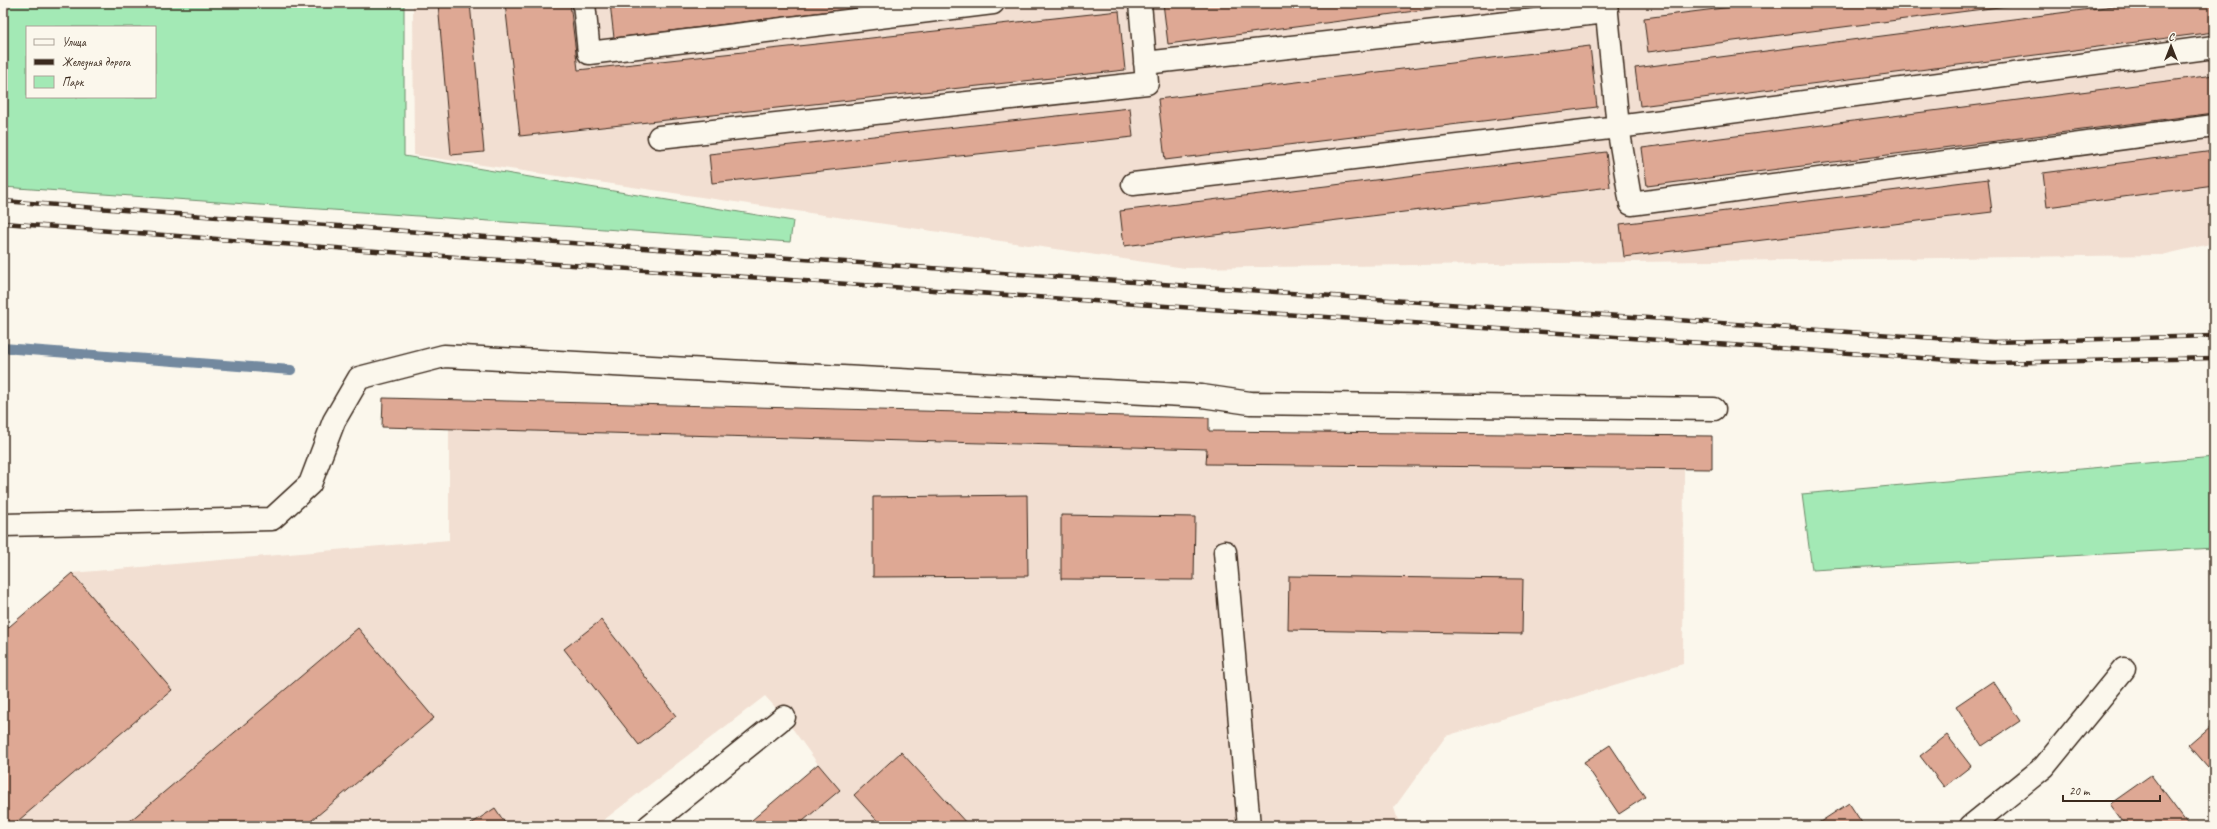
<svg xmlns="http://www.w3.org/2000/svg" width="2217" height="829" viewBox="0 0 2217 829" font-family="Caveat,sans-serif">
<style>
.built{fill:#f2dfd2}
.green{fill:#a3e9b5;stroke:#6f8a6a;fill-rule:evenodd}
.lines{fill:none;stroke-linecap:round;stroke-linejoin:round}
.stream{stroke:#73899f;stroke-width:10}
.building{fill:#dea894;stroke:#3b2a1e}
.minor-casing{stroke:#3b2a1e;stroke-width:25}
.minor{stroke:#fbf7ec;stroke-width:22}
.rail-casing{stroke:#3b2a1e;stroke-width:4.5}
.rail{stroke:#fbf7ec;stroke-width:3;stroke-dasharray:9;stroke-linecap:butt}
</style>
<rect width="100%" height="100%" fill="#fbf7ec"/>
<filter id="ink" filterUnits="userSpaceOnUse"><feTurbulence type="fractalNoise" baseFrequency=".025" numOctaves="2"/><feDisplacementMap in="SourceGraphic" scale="8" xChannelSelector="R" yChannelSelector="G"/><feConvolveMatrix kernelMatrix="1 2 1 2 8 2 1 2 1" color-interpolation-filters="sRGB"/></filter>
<g filter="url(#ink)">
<path class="built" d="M413,3H2214V243L2162,255L1185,268L414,155Z
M449,429L1207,449V464L1684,469L1683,664L1446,736L1394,808L1400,826H797L840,790L818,764L784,717L765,696L596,826H3V632L72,573L449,540Z"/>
<path class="green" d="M3,3H404V156L793,221L790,242L3,187ZM27,27H155V97H27Z
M2214,457V548L1812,570L1802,494Z"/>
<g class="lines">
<path class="stream" d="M3,348L291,370"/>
</g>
<path class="building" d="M438,3H470L484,152L451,155Z
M505,3H570L578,70L1119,11L1125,70L520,136Z
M610,3H896L614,38Z
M1163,3H1475L1168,44Z
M1763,3H2030L1648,52L1644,18Z
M2137,3H2214V32L1640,106L1635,68Z
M1590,46L1597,107L1165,160L1158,99Z
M2214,75V113L1647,186L1642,148Z
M1130,108L1133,137L712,183L709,154Z
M2214,151V185L2047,207L2043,173Z
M1606,152L1610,187L1124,246L1120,211Z
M1988,179L1992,212L1624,257L1620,224Z
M383,398L1209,418V431L1712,436V469L1206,464L1207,449L382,427Z
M1027,495L1028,576L873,577V497Z
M1061,515L1195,517L1194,580L1061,579Z
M72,573L172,690L12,826H3V632Z
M1289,576L1523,579L1522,634L1288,630Z
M601,620L676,716L639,745L564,649Z
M358,628L434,718L305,826H124Z
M1993,681L2020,721L1982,746L1956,706Z
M2211,726L2214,729V774L2189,745Z
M1947,735L1971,766L1944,787L1920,756Z
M1610,745L1645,797L1619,814L1584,762Z
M901,752L969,826H882L854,795Z
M818,764L840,790L797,826H745Z
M2151,775L2189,826H2126L2110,804Z
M1849,803L1864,826H1814Z
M495,808L507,826H468Z"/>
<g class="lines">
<g class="minor-casing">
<path id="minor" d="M584,3L589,53L993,3
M2214,47L1618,127L1631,204L2214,126
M1145,63L1607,12
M659,137L1147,83L1140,3
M1133,184L1618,127L1606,3
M3,525L272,519L310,484L334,421L359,378L444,356L1202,396L1250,403L1714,409
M1225,552L1249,826
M649,826L784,717
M1971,826L2044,767L2124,669"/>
</g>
<use href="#minor" class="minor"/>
<g class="rail-casing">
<path id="rail" d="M3,201L472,236L1993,342L2214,336
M3,223L470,258L1993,363L2214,358"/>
</g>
<use href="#rail" class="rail"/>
</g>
</g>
<rect width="2217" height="829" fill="none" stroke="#fbf7ec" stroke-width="16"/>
<rect x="8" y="8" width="2201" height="813" fill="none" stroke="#3b2a1e" stroke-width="1.5" filter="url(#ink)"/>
<rect x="26" y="26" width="130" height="72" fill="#fbf7ec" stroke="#aea59a"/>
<rect x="34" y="39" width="20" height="6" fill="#fbf7ec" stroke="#aea59a"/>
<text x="62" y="46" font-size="12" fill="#3b2a1e">Улица</text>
<rect x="34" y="59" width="20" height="6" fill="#3b2a1e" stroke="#aea59a"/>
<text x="62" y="66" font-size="12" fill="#3b2a1e">Железная дорога</text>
<rect x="34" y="76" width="20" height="12" fill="#a3e9b5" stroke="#aea59a"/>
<text x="62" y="86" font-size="12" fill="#3b2a1e">Парк</text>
<g transform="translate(2171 46)" stroke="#fbf7ec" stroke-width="3" paint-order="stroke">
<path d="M0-3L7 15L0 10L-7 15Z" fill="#3b2a1e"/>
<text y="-6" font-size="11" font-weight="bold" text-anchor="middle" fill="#3b2a1e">С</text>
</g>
<path d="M2063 795v6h97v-6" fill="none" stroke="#3b2a1e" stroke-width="2"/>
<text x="2069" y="795" font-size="12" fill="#3b2a1e" stroke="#fbf7ec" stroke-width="3" paint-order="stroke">20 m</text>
</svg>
